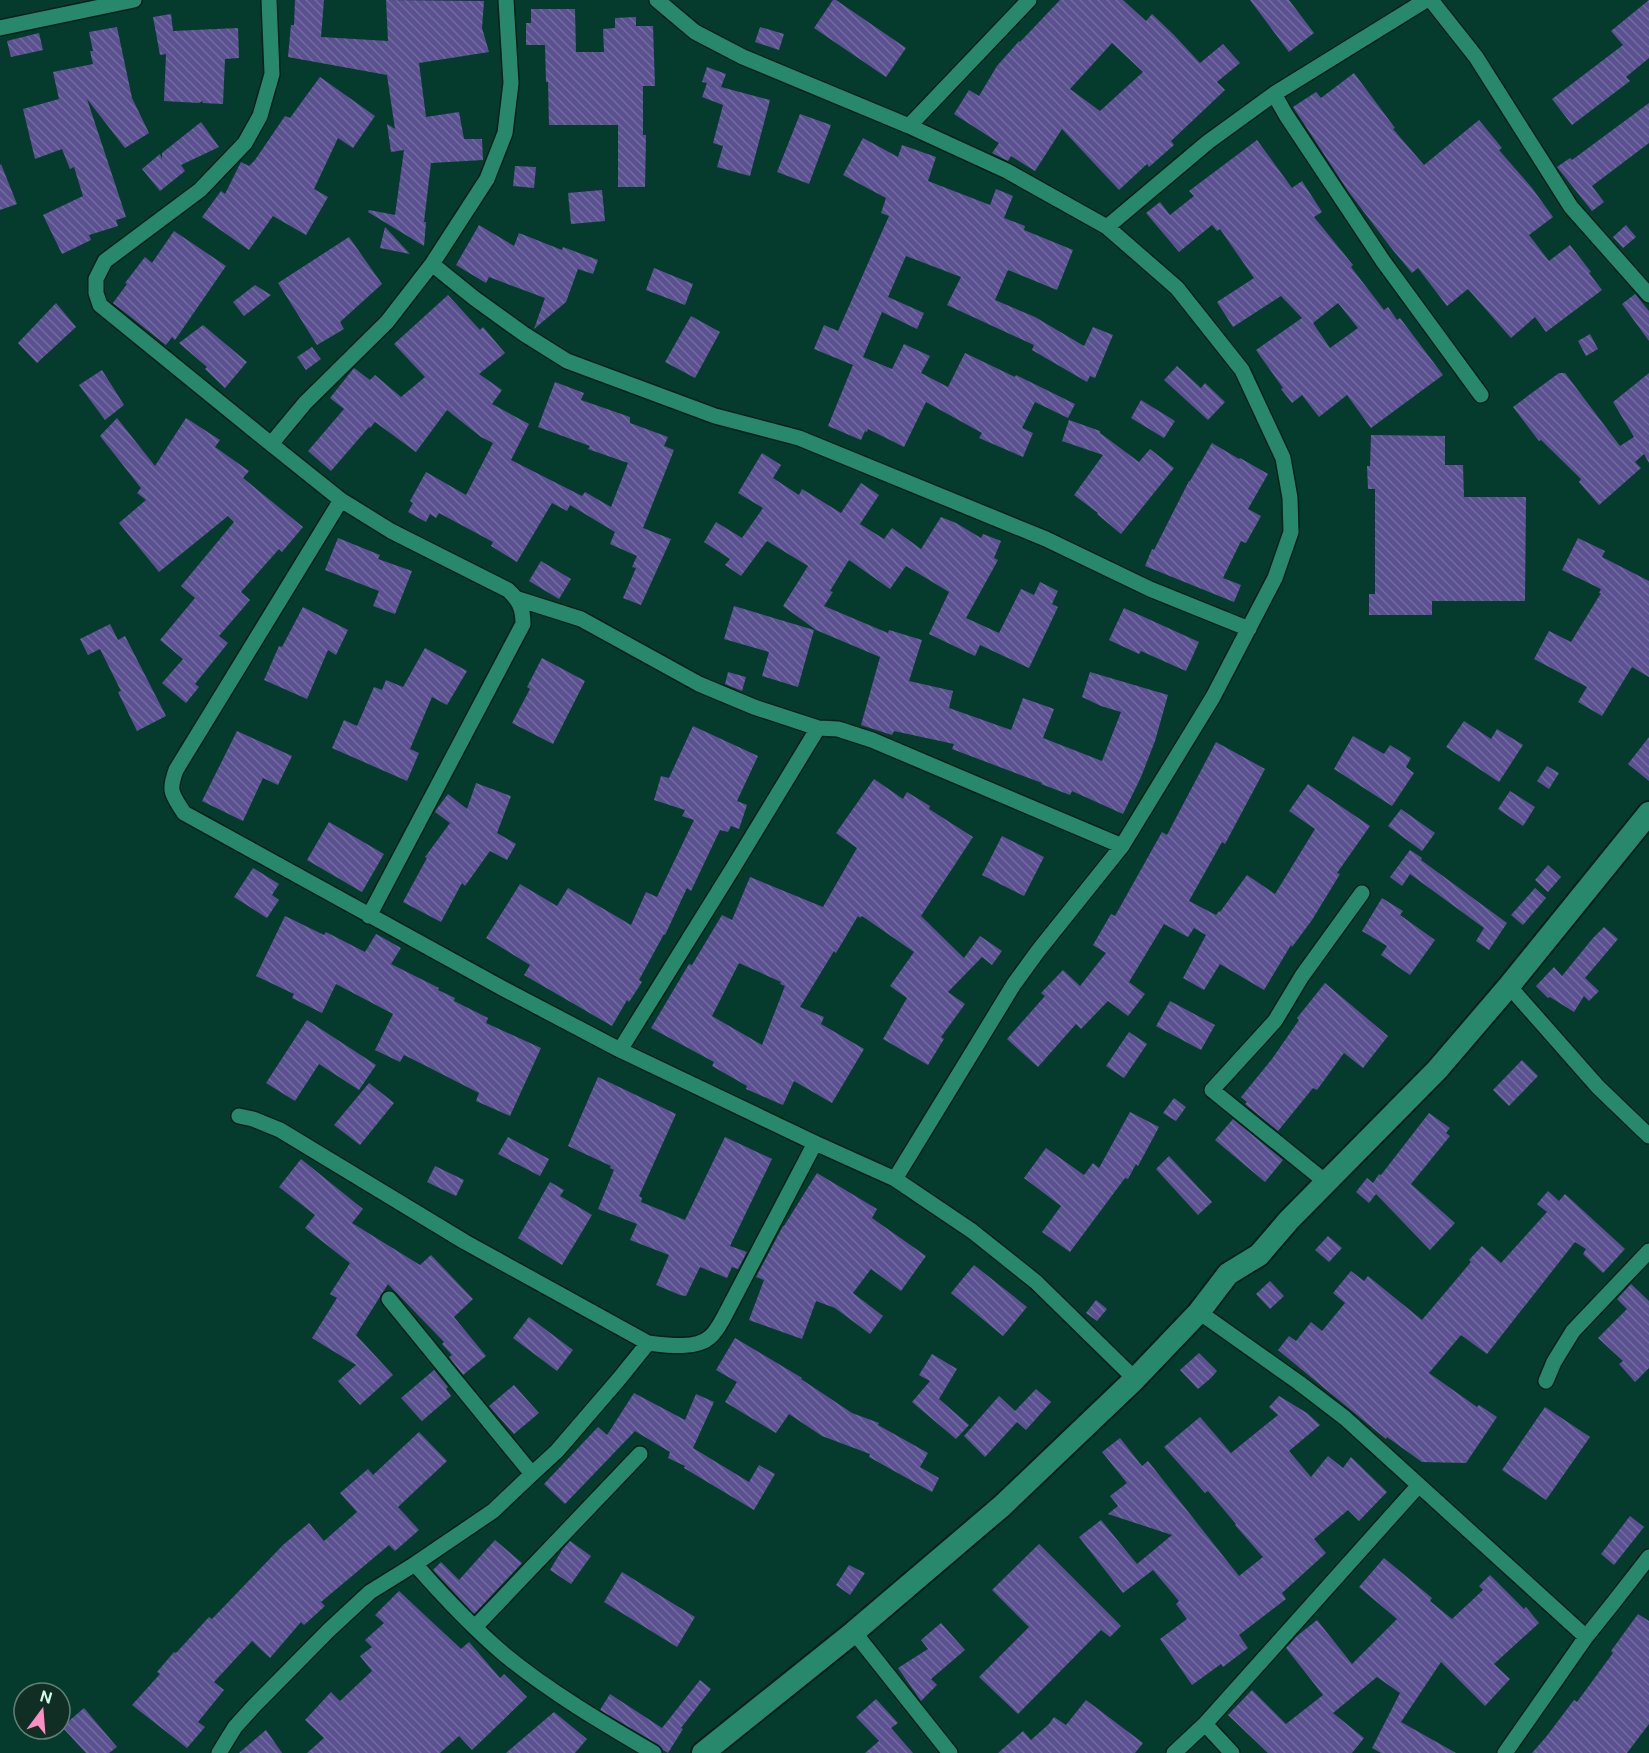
<svg xmlns="http://www.w3.org/2000/svg" width="1649" height="1753" viewBox="0 0 1649 1753" font-family="'DM Sans',sans-serif">
<style>
.building{fill:url(#building-back-hatch);fill-rule:evenodd}
.lines{fill:none;stroke-linecap:round;stroke-linejoin:round}
.minor-casing{stroke:#032017;stroke-width:18}
.secondary-casing{stroke:#032017;stroke-width:26}
.minor{stroke:#27886c;stroke-width:15}
.secondary{stroke:#27886c;stroke-width:22}
</style>
<defs>
<pattern id="building-back-hatch" width="6" height="6" patternUnits="userSpaceOnUse" patternTransform="scale(1.5)"><rect width="6" height="6" fill="#5b5190"/><path d="M-1 5l2 2M0 0l6 6M5-1l2 2" fill="none" stroke="#726ba0"/></pattern>
</defs>
<rect width="100%" height="100%" fill="#053b2d"/>
<path class="building" d="M295,0H324L321,37L388,41L386,0L484,1L482,28L489,52L419,63L426,117L459,112L464,139H482L483,160L431,163L424,222H426L424,246L368,212L369,210L395,215L404,150L391,152L387,124L395,129L387,75L288,57L291,25H294Z
M833,0H836L906,48L886,77L814,28Z
M1060,0H1123L1146,21L1152,14L1174,35L1200,63L1223,44L1240,63L1217,82L1225,90L1171,141L1174,145L1149,167L1147,164L1119,190L1062,129L1035,171L1011,156L1008,161L992,153L999,143L954,114L969,90L979,96L997,66L1019,41L1020,42ZM1112,43L1143,72L1100,111L1070,89Z
M1250,0H1289L1314,33L1289,52Z
M1649,0V58L1626,77L1630,81L1572,125L1552,99L1623,45L1611,31Z
M531,9H575L576,52H604L603,29L615,28V18L636,17V26H653L655,86H643V135H646L645,187H618V125H549L548,82H546L545,45H526V23H531Z
M171,14L173,31L238,28L239,58L225,59L223,104L203,103L202,101L199,103L164,101L166,54L160,55L153,17Z
M117,27L132,98L149,133L125,148L87,99L126,217L116,220L118,226L89,235L91,240L62,254L43,215L83,196L74,167L70,169L62,149L35,159L23,109L59,99L53,72L93,64L90,51H93L89,32Z
M760,27L784,34L779,50L755,42Z
M39,33L43,50L11,57L7,41Z
M707,67L726,74L721,87L770,100L750,176L717,167L723,146L713,143L723,105L702,97L707,83L702,82Z
M1354,73L1395,128L1393,129L1424,165L1479,120L1502,148L1499,150L1532,188L1553,217L1529,235L1549,261L1570,245L1591,272L1589,273L1602,290L1546,332L1535,317L1511,338L1468,289L1447,306L1418,268L1412,273L1392,249L1348,191L1293,107L1316,92L1321,98Z
M320,77L375,116L353,148L338,138L314,189L328,197L306,235L273,216L249,250L202,217L221,191L225,194L241,162L249,166L255,160L285,116L290,118Z
M1649,103V143L1592,186L1604,202L1592,211L1557,167L1570,158L1572,160Z
M800,114L831,125L809,184L777,172Z
M201,122L219,147L181,165L185,171L160,191L142,169L160,154L162,159V153Z
M863,138L898,157L902,145L936,157L928,181L990,205L996,189L1013,196L1004,218L1025,226L1024,230L1073,250L1057,290L1008,270L995,300L1035,317L1084,346L1093,327L1113,335L1095,378L1090,376L1087,382L1032,350L1034,345L947,305L961,277L906,256L888,297L924,313L917,329L882,312L863,357L892,369L904,344L930,356L921,373L948,387L965,353L1015,377L1016,375L1075,404L1068,418L1035,402L1022,428L1033,433L1023,457L979,438L982,433L926,402L904,447L868,429L867,432L865,431L861,440L828,426L853,365L814,349L824,325L838,331L889,216L881,213L886,198L843,175Z
M1257,140L1292,188L1302,181L1322,212L1314,217L1353,265L1351,267L1384,310L1388,307L1397,320L1400,318L1443,375L1371,428L1347,395L1319,417L1302,395L1292,403L1281,389L1283,388L1256,350L1302,318L1281,296L1233,327L1217,302L1254,278L1220,229L1217,231L1212,225L1179,252L1146,213L1160,202L1170,215L1194,196L1189,191ZM1338,303L1358,328L1330,348L1313,323Z
M1,164L17,204L0,210V165Z
M515,166L536,167L534,188L513,186Z
M602,190L605,221L571,224L568,193Z
M479,225L514,246L519,233L562,250L563,247L598,260L593,274L578,269L566,302L534,329L545,298L489,277L486,283L456,265Z
M1626,225L1636,237L1623,248L1613,237Z
M385,227L410,254L380,248Z
M174,231L226,266L175,340L172,337L166,345L113,303L127,284L125,283L145,257L152,263Z
M349,237L382,284L340,322L344,329L317,345L278,283Z
M654,268L693,284L685,305L646,290Z
M255,285L271,295L244,316L233,302Z
M1635,294L1649,311V341L1622,304Z
M448,295L480,330L483,327L505,353L479,374L502,390L492,404L529,424L511,460L582,496L585,492L611,507L628,463L588,449L590,446L538,427L555,382L584,393L581,400L630,417V423L668,437L664,446L674,450L643,528L671,539L641,605L623,598L636,568L632,567L637,556L610,544L615,532L570,505L567,511L552,503L517,562L491,546L493,542L439,513L436,518L430,514L426,522L408,512L413,503L410,501L426,472L466,495L493,443L481,437L447,410L416,452L375,422L370,428L369,427L331,471L308,451L344,409L330,398L354,368L370,380L375,375L401,397L425,377L394,344Z
M56,303L76,327L37,363L18,343Z
M691,316L720,332L695,378L665,362Z
M203,325L247,362L225,388L205,369L207,367L179,343Z
M1590,334L1598,349L1586,356L1578,341Z
M312,347L321,359L306,370L297,357Z
M1177,366L1201,388L1205,383L1225,402L1208,420L1164,380Z
M102,370L124,405L105,420L79,385Z
M1559,373H1565L1620,446L1634,437L1613,402L1649,373V463L1644,454L1635,462L1641,468L1599,505L1579,482L1581,479L1541,440L1539,441L1513,407Z
M1141,400L1175,421L1164,438L1131,418Z
M117,418L155,466L186,418L220,440L215,447L249,471L243,478L303,527L282,552L279,549L241,592L250,600L219,636L228,643L195,684L199,687L186,703L162,683L183,659L160,640L195,598L181,586L234,522L228,516L159,572L119,523L146,500L137,493L141,488L100,436Z
M1069,420L1100,431V433L1139,462L1150,449L1174,468L1121,534L1097,514L1098,513L1074,495L1103,455L1062,441Z
M1371,435L1445,436V465H1463L1464,497H1526L1525,601H1432V615H1369V594H1375V489H1368L1367,466H1370Z
M1212,443L1239,459L1240,458L1268,474L1248,509L1261,516L1246,543L1241,541L1223,578L1241,585L1234,602L1145,566L1152,549L1154,550L1189,481H1190Z
M762,453L781,465L773,478L799,495L802,489L841,513L861,483L879,495L860,524L884,539L892,528L921,549L941,517L956,523L981,538L983,534L1001,541L994,558L998,560L966,618L999,633L1021,589L1034,595L1040,582L1058,591L1052,604L1058,607L1029,668L980,645L975,656L929,634L949,592L906,566L890,589L849,560L830,591L833,592L824,606L888,633L889,630L922,640L909,681L953,691L949,708L1011,730L1023,698L1054,709L1043,738L1102,761L1121,712L1101,706L1082,697L1090,672L1168,695L1155,741L1141,777L1123,814L1072,791L1070,795L1041,784L1042,783L952,749L954,744L894,731L892,735L861,725L880,657L816,630L783,606L808,566L767,541L741,576L725,565L730,559L704,542L716,522L742,538L763,508L738,493Z
M338,538L380,555L378,559L412,571L395,614L373,606L379,591L325,570Z
M1578,538L1605,551L1602,557L1649,581V677L1632,667L1602,716L1578,702L1587,687L1534,659L1549,631L1571,642L1601,593H1599L1601,589L1562,570Z
M541,561L571,579L559,599L529,581Z
M734,606L814,630L798,687L762,676L769,652L724,639Z
M303,607L348,630L336,655L328,650L307,699L264,680L279,646L282,647Z
M1124,608L1199,642L1186,671L1141,651L1139,654L1109,640Z
M110,624L118,640L125,636L166,716L137,731L118,692L121,691L100,649L88,655L80,639Z
M425,648L467,671L447,705L432,697L410,749L419,753L407,781L332,748L344,720L357,726L374,687L382,690L386,680L403,687Z
M542,658L585,681L553,744L512,723L530,689L527,687Z
M728,672L746,677L742,691L725,684Z
M1464,721L1491,739L1497,729L1523,745L1499,782L1446,747Z
M693,726L758,756L737,801L747,805L739,829L731,826L728,832L720,830L691,891L687,888L665,935L664,934L639,980L642,982L629,1002L627,1000L612,1026L524,975L530,965L486,938L520,884L557,906L568,888L631,925L646,892L657,897L694,820L682,816L685,810L654,800L661,776L669,778Z
M237,731L292,756L278,785L263,778L243,821L202,801Z
M1353,736L1384,754L1390,745L1411,758L1406,767L1414,773L1392,806L1334,769Z
M1649,737V781L1628,764Z
M1216,742L1265,769L1225,844L1222,842L1189,901L1216,915L1219,911L1220,912L1247,875L1275,894L1315,829L1289,811L1308,784L1370,826L1337,873L1340,874L1312,920L1292,947L1291,945L1264,990L1220,964L1204,990L1183,978L1206,935L1194,928L1188,937L1164,924L1129,982L1145,994L1128,1016L1108,1001L1081,1029L1076,1024L1038,1067L1007,1039L1045,996L1041,993L1063,970L1080,986L1106,953L1093,945L1111,914L1115,916L1162,832L1167,835Z
M1547,766L1559,773L1549,789L1537,781Z
M874,779L903,799L907,792L930,806L929,809L973,837L921,916L964,958L980,936L1002,951L992,965L982,957L948,992L965,1004L941,1037L944,1039L928,1065L883,1039L907,998L890,986L914,952L862,916L860,918L858,916L836,953L834,951L800,1007L824,1017L821,1024L864,1049L832,1103L794,1081L783,1105L746,1089L747,1086L712,1066L714,1062L651,1028L689,964L692,965L722,915L732,920L750,877L823,907L857,848L836,833ZM739,963L781,982L780,984L785,986L762,1045L712,1016Z
M476,783L511,796L497,833L516,844L507,860L490,851L465,886L462,883L441,922L403,902L427,858L425,857L450,823L435,812L436,810L448,794L467,809Z
M1510,791L1535,807L1523,826L1498,809Z
M1401,809L1435,833L1422,851L1388,826Z
M329,822L384,854L362,892L307,860Z
M1002,836L1044,857L1024,896L982,875Z
M1410,850L1422,858L1421,860L1507,923L1489,950L1476,941L1484,928L1410,874L1402,886L1390,877Z
M1548,865L1561,877L1548,892L1535,880Z
M253,868L279,884L272,895L279,900L267,918L234,897Z
M1535,888L1546,898L1523,925L1511,915Z
M1382,898L1403,911L1400,915L1435,940L1410,975L1381,955L1387,946L1362,931Z
M285,916L324,935L326,932L365,952L376,934L401,948L391,964L439,988L438,990L455,998L454,1001L488,1018L486,1023L541,1048L510,1116L476,1101L479,1093L428,1067L404,1055L400,1062L375,1050L393,1014L336,984L322,1013L292,998L294,994L256,976Z
M1604,927L1618,939L1585,978L1599,991L1589,1001L1584,996L1574,1012L1550,997L1548,998L1536,986L1554,967L1562,976L1593,938Z
M1325,983L1388,1036L1363,1068L1344,1053L1317,1090L1313,1088L1278,1131L1245,1104L1247,1102L1241,1097L1272,1059L1299,1020L1297,1018Z
M1170,1001L1215,1025L1201,1050L1156,1026Z
M307,1020L376,1065L359,1090L319,1064L295,1101L266,1083Z
M1129,1032L1147,1044L1124,1078L1106,1066Z
M1522,1060L1538,1076L1509,1106L1493,1090Z
M598,1077L676,1114L639,1196L642,1198L641,1202L685,1220L725,1137L772,1159L730,1246L747,1252L738,1269L732,1267L727,1278L700,1267L686,1296L680,1295L656,1285L669,1255L630,1240L637,1224L598,1209L614,1170L610,1168L611,1166L568,1146Z
M369,1083L394,1103L360,1145L334,1125Z
M1174,1098L1186,1107L1176,1121L1163,1113Z
M1130,1112L1159,1127L1138,1166L1136,1164L1128,1179L1125,1178L1070,1252L1042,1232L1061,1206L1024,1178L1046,1148L1084,1175L1093,1163L1099,1168Z
M1429,1113L1450,1128L1446,1133L1450,1136L1411,1184L1455,1223L1430,1250L1376,1194L1369,1203L1356,1192L1367,1178L1373,1183L1379,1174L1381,1175Z
M1233,1119L1283,1160L1265,1182L1215,1140Z
M508,1137L549,1159L540,1176L498,1154Z
M1169,1156L1212,1202L1198,1215L1156,1169Z
M301,1159L363,1209L352,1223L420,1265L431,1255L473,1299L454,1317L486,1356L463,1375L449,1357L452,1355L442,1344L444,1342L388,1284L356,1335L393,1375L360,1405L338,1381L356,1365L312,1338L337,1298L330,1294L350,1263L305,1228L315,1215L279,1187Z
M435,1166L464,1180L456,1196L427,1182Z
M817,1173L877,1209L872,1218L926,1256L901,1291L871,1269L853,1293L883,1316L870,1334L835,1308L816,1301L802,1339L749,1320L764,1280L756,1277L783,1226H784Z
M550,1182L564,1190L560,1196L592,1215L562,1265L518,1238Z
M1548,1191L1559,1201L1565,1194L1625,1249L1603,1273L1583,1254L1586,1249L1575,1242L1487,1354L1461,1335L1429,1373L1477,1407L1479,1405L1497,1417L1466,1463L1422,1462L1387,1437L1386,1439L1278,1350L1289,1336L1296,1341L1311,1322L1322,1331L1345,1303L1333,1293L1351,1271L1364,1281L1368,1276L1422,1320L1471,1262L1469,1260L1482,1246L1501,1263L1547,1212L1537,1204Z
M1328,1236L1342,1248L1329,1262L1315,1250Z
M974,1265L1027,1307L1003,1336L951,1293Z
M1270,1281L1284,1296L1270,1309L1256,1294Z
M1631,1284L1649,1301V1368L1635,1382L1619,1364L1623,1361L1598,1338L1627,1309L1617,1299Z
M1096,1300L1107,1309L1097,1321L1086,1313Z
M529,1317L573,1350L557,1371L513,1338Z
M735,1338L802,1378L801,1379L852,1413L879,1423L878,1425L928,1453L920,1467L939,1478L932,1492L869,1457L870,1454L822,1436L789,1414L776,1433L725,1402L737,1382L716,1370Z
M1199,1353L1217,1371L1211,1378L1198,1389L1180,1370Z
M932,1354L957,1369L939,1399L969,1425L956,1439L912,1402L930,1381L919,1375Z
M434,1370L448,1387L446,1389L451,1396L422,1421L401,1398Z
M514,1385L539,1413L514,1434L489,1406Z
M1036,1389L1051,1402L1026,1430L1017,1422L985,1457L964,1436L999,1396L1015,1411Z
M634,1393L685,1420L696,1394L714,1402L693,1448L749,1482L759,1465L775,1474L754,1510L684,1468L685,1466L668,1458L670,1452L635,1431L565,1504L544,1484L598,1427L607,1435Z
M1279,1396L1307,1413L1320,1425L1289,1451L1311,1477L1328,1456L1343,1468L1351,1457L1387,1492L1359,1521L1348,1510L1314,1539L1326,1553L1282,1593L1286,1599L1239,1635L1248,1648L1223,1667L1221,1664L1192,1685L1160,1639L1187,1619L1176,1604L1179,1601L1153,1570L1123,1593L1079,1537L1101,1520L1137,1564L1172,1535L1108,1514L1118,1506L1110,1496L1127,1483L1102,1452L1120,1438L1142,1466L1148,1461L1239,1576L1263,1557L1235,1525L1236,1524L1208,1491L1205,1493L1164,1447L1200,1417L1231,1453L1278,1415L1269,1407Z
M1545,1407L1590,1437L1546,1500L1502,1470Z
M419,1432L447,1461L398,1507L419,1530L395,1551L389,1545L321,1602L325,1606L304,1625L301,1622L270,1658L252,1641L214,1682L224,1690L198,1722L205,1727L187,1748L132,1705L160,1674L157,1672L174,1652L176,1653L209,1617L212,1619L283,1545L309,1523L324,1541L357,1512L340,1493L368,1469L373,1475Z
M1630,1516L1644,1527L1614,1565L1601,1554Z
M495,1540L522,1563L474,1614L433,1570L441,1562L459,1580Z
M570,1541L591,1556L571,1584L550,1570L562,1550Z
M1039,1544L1121,1626L1110,1637L1101,1630L1018,1714L979,1677L1029,1627L992,1590Z
M1384,1558L1432,1598L1430,1601L1452,1619L1483,1590L1479,1586L1490,1575L1524,1609L1526,1607L1539,1623L1494,1664L1510,1679L1485,1706L1441,1662L1401,1722L1456,1753H1381L1372,1748L1400,1693L1377,1677L1333,1713L1364,1738L1352,1753H1268L1228,1715L1252,1690L1286,1724L1323,1695L1286,1648L1297,1636L1317,1620L1352,1664L1397,1619L1359,1587Z
M849,1565L865,1573L850,1595L836,1585Z
M622,1572L695,1617L677,1647L604,1602Z
M399,1591L461,1649L469,1642L500,1678L504,1674L527,1697L472,1750L459,1736L440,1753H307L324,1738L305,1720L331,1692L340,1701L372,1671L360,1656L372,1647L365,1640L384,1623L375,1615Z
M1638,1614L1649,1621V1724L1627,1753H1532L1546,1737L1574,1700L1577,1702L1613,1653L1611,1651Z
M941,1623L965,1650L931,1679L937,1685L921,1701L898,1668L928,1649L921,1640Z
M700,1680L711,1689L681,1728L683,1729L668,1753L663,1750L659,1745L600,1710L610,1694L662,1728Z
M876,1699L898,1723L891,1728L913,1753H865L879,1741L856,1717Z
M1086,1700L1143,1743L1135,1753H998L1023,1731L1031,1740L1049,1724L1054,1717L1066,1725Z
M84,1708L117,1747L109,1753H86L62,1727Z
M554,1712L587,1739L575,1753H506Z
M266,1730L282,1753H239Z"/>
<g class="lines">
<g class="minor-casing">
<path id="minor" d="M269,0L272,74L260,116L245,143L200,190L105,261L96,279V293L100,305L271,444
M657,0L695,32L743,57L909,126L1007,171L1107,227L1177,288L1242,370L1283,458L1290,498L1291,532L1275,578L1213,697L1122,846L1038,951L1014,984L895,1179
M1431,0L1476,57L1571,207L1649,295
M0,28L134,0
M1274,94L1286,115L1383,261L1481,395
M909,126L1029,0
M1107,227L1208,142L1274,94L1426,0
M432,264L474,298L524,334L567,361L715,416L799,438L1046,539L1150,589L1249,629
M341,500L176,770C168,792 172,794 184,813L502,988L620,1050L815,1143L895,1179L972,1231L1036,1282L1135,1379
M518,599L581,619L699,684L754,707L818,728L838,729L872,740L1122,846
M369,916L523,624C523,608 519,600 508,590L391,531L341,500L271,444L305,403L387,322L432,264L487,179L505,133L511,83L506,0
M1509,986L1598,1087L1649,1136
M620,1050L733,868L818,728
M239,1116L253,1119L280,1130L465,1242L648,1343C665,1345 696,1350 710,1337C716,1332 720,1324 724,1317L815,1143
M1327,1183L1212,1090L1275,1021L1302,976L1362,893
M389,1299L532,1474
M1199,1312L1298,1382L1345,1418L1586,1637
M1546,1381L1554,1362L1573,1331L1649,1251
M415,1564C443,1596 472,1627 505,1655C550,1692 603,1723 654,1753
M475,1627L640,1454
M854,1632L950,1753
M1205,1724L1232,1753
M219,1753L235,1727L254,1706L329,1630L370,1592L415,1564L493,1511L532,1474L557,1451L619,1379L648,1343
M1174,1753L1205,1724L1419,1485
M1505,1753L1586,1637L1614,1602L1649,1557"/>
</g>
<g class="secondary-casing">
<path id="secondary" d="M703,1753L854,1632L1002,1506L1135,1379L1199,1312L1228,1274L1259,1255L1289,1220L1437,1070L1509,986L1649,813"/>
</g>
<use href="#minor" class="minor"/>
<use href="#secondary" class="secondary"/>
</g>
<g transform="translate(42 1711) rotate(16)"><circle r="28" fill="#112e25" stroke="#5e8175" stroke-width="1.5"/>
<path d="M0-4.5L10 22L0 15L-10 22Z" fill="#fb8fc5"/>
<text y="-9" font-size="16" font-weight="bold" text-anchor="middle" fill="#d2fdec">N</text>
</g>
</svg>
